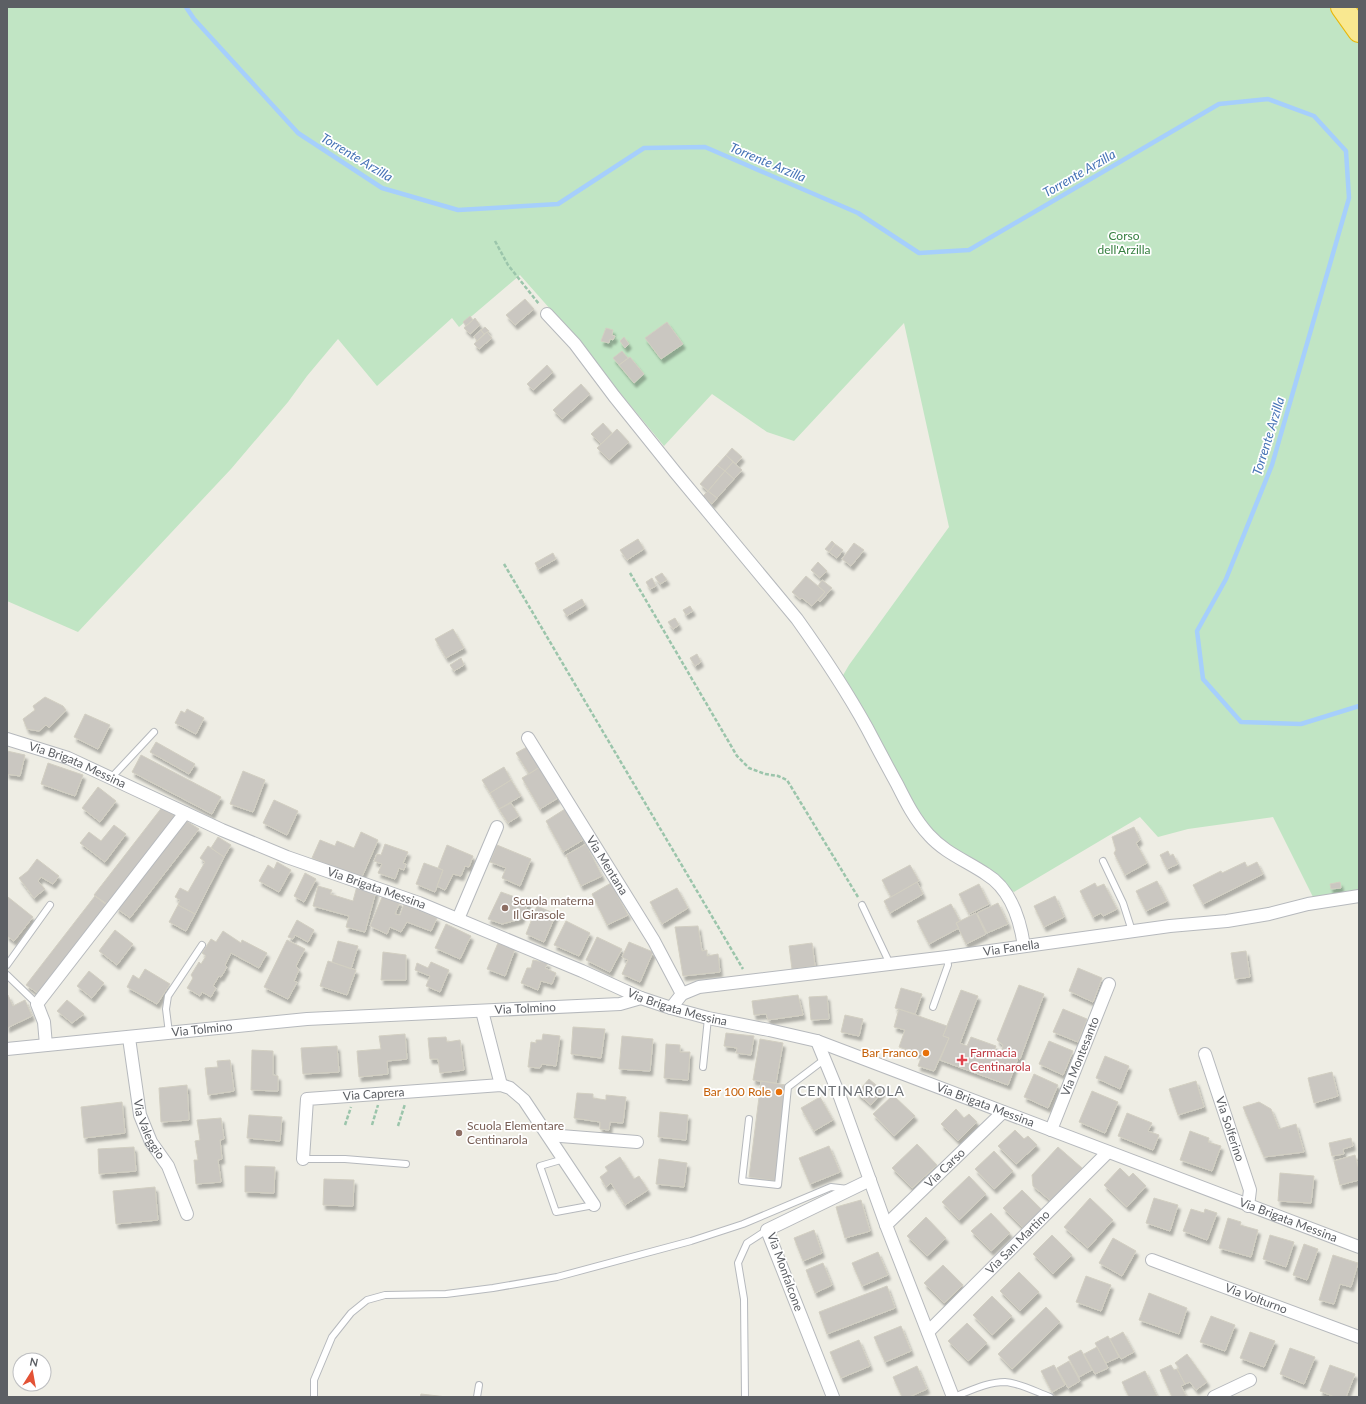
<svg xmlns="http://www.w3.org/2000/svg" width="1366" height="1404" viewBox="0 0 1366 1404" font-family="Lato,sans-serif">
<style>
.green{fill:#c1e5c4}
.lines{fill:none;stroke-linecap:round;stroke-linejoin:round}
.stream{stroke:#a6cffc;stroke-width:4.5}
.building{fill:#cac7c1;stroke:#d2cfc2;filter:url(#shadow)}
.lane-casing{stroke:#b6b9bd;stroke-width:8}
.street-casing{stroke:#b6b9bd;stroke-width:14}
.highway-casing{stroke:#e9b708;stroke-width:24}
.path{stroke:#9bc5ab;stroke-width:2.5;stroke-dasharray:4 2;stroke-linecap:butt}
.lane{stroke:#fff;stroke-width:6}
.street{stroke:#fff;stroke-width:12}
.highway{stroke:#f9e890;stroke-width:22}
.education-dot{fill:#8d6e63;stroke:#fff;stroke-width:1.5}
.food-dot{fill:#e8710a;stroke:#fff;stroke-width:1.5}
.health-dot{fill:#e0444e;stroke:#fff;stroke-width:1.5}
.labels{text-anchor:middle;stroke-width:3.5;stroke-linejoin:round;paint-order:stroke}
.park-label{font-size:12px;fill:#378041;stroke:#fff}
.street-label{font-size:12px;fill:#5c5f64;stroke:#fff}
.education-label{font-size:12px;fill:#785e54;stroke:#fff;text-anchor:start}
.food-label{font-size:12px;fill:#c56008;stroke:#fff;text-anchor:end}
.health-label{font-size:12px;fill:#be3a42;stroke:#fff;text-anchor:start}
.water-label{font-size:13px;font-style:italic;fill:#4673b6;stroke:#fff}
.quarter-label{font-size:14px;letter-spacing:1px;fill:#6d7176;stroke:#fff}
</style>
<defs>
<filter id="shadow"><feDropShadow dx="2.5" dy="4.5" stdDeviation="1" flood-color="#0004"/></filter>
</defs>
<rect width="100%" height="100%" fill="#eeede4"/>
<path class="green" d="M7,7H1359V901L1318,907L1273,817L1188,829L1158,837L1140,817L1014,892L983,867L956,854L925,823L842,677L849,665L949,527L904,323L794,441L767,432L712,394L664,446L559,319L520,275L459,327L452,318L377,386L338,339L307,376L288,402L231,469L78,632L7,601Z"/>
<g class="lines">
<path class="stream" d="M186,7L194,19L298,133L382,188L458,210L558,204L644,148L705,147L858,213L919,253L969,250L1219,104L1268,99L1314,116L1346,151L1349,198L1272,465L1226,579L1197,631L1203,679L1241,722L1301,724L1359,706"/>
</g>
<path class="building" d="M525,299L534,309L515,325L506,315Z
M470,316L473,320L466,326L463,322Z
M475,318L480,325L470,334L464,328Z
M667,322L683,344L661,359L645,338Z
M485,327L489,331L484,334L481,330Z
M606,328L613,330L612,335L615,336L613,340L610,339L609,343L601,341Z
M481,330L484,334L477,341L474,336Z
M487,332L492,338L479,349L474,344Z
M624,337L629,344L625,348L620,341Z
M622,351L628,358L619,365L613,358Z
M630,357L644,374L634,383L619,365Z
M547,365L553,372L533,390L527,384Z
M581,384L590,394L562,419L553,410Z
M603,423L612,433L601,444L591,434Z
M617,429L629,442L609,460L597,448Z
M732,448L742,457L736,464L726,455Z
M726,455L733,462L725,471L717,465Z
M733,462L742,470L734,479L725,471Z
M717,465L725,471L708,491L700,484Z
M725,471L734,479L717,498L708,491Z
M708,491L717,498L712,504L703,496Z
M638,539L644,549L627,560L620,550Z
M832,541L835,544L829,552L825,549Z
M854,543L864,550L851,566L842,559Z
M835,544L843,550L837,558L829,552Z
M553,553L556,559L538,569L535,563Z
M818,562L827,571L820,578L811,570Z
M662,573L667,580L660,584L655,577Z
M806,576L825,592L812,606L802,598L800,599L792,592Z
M652,578L656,586L650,589L646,582Z
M822,580L832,588L820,602L818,600L825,592L818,586Z
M582,599L585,605L567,616L563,610Z
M690,606L693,611L686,615L683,610Z
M675,618L679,625L673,629L668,622Z
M453,629L464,648L446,658L435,639Z
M697,654L701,662L695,666L690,658Z
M461,658L464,665L454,671L450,665Z
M45,697L63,706L66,710L49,728L46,725L39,731L27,729L23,719L35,710L33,706Z
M187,709L204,718L196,734L175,723L181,711L185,713Z
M85,714L110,725L98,749L74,737Z
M156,742L195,764L189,774L150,752Z
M527,747L540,767L529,774L516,753Z
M7,751L25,755L20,776L7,774Z
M141,755L221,797L212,814L132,772Z
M48,763L83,775L75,796L41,784Z
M504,767L511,780L490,793L482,780Z
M540,767L558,798L540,809L522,778Z
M243,771L265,780L253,812L230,804Z
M511,780L521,796L499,809L490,793Z
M98,787L116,801L100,822L82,808Z
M274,800L298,811L287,835L263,823Z
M511,803L519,816L508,823L499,809Z
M163,806L176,815L107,904L94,895Z
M565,809L583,840L563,852L546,821Z
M185,820L199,829L130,918L116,908Z
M114,825L126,834L105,862L80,843L89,832L101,841Z
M1134,827L1140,840L1136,843L1147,863L1125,875L1114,853L1116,850L1112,837Z
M361,832L378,840L361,879L312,858L320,840L335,846L337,841L354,848Z
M218,837L231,845L224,857L211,848Z
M385,844L408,852L403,863L406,864L404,870L399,868L395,879L378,873L382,864L374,861L377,854L381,855Z
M586,844L602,876L581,886L566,855Z
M447,845L473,856L469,867L465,866L461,876L453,874L445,890L437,886L443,870L438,868Z
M497,845L531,859L520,886L502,878L506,868L490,862Z
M208,846L224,857L195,914L178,905L180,900L175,897L180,888L188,892L205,862L200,858Z
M1168,851L1170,856L1173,854L1178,864L1167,869L1160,855Z
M37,859L59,876L53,884L41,877L38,881L45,889L34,898L19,878L28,871Z
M277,862L291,870L279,892L259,881L268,865L274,869Z
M1245,862L1247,867L1257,862L1263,874L1203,904L1193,885L1221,871L1222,873Z
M424,863L443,870L435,892L416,884Z
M910,865L919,881L891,897L882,880Z
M305,873L316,879L304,902L294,896Z
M1157,881L1167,901L1146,911L1136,891Z
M917,882L923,894L890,913L884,901Z
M1340,882L1341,888L1331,889L1330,884Z
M611,883L628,915L607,925L592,894Z
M1095,883L1097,887L1104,884L1117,909L1103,916L1101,913L1093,917L1080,891Z
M979,884L989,904L969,914L959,894Z
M318,886L332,890L330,894L353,901L357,886L376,891L365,932L346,927L349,916L313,906Z
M677,888L688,908L662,924L650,902Z
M501,892L529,902L521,919L502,924L488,919Z
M383,895L400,902L395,914L400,915L404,904L437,918L431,931L407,922L401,932L390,927L387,934L370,926Z
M95,896L108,906L39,994L26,985Z
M1055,896L1064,917L1044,927L1034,906Z
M8,897L33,917L14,941L7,936V899Z
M998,903L1008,924L987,933L977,913Z
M951,904L960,921L956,923L959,928L929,944L917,921Z
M178,905L195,914L186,931L169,922Z
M537,906L556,914L544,942L526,934Z
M976,913L986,934L966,944L956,923Z
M297,920L314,930L308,942L295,935L293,939L288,937Z
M566,921L590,933L579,956L554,945Z
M446,924L471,936L460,959L435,948Z
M698,926L702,951L707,950V956L718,954L720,972L683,976L675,927Z
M115,930L133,944L117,965L99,951Z
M223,931L241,943L242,940L267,953L259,968L231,953L225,965L227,967L221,977L219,976L213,986L216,988L211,997L202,992L200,996L187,988L193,978L191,975L199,962L201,964L206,956L202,953L211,939L216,942Z
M597,937L622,949L610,972L586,960Z
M287,940L305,949L296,966L299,970L294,981L297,982L288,999L264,987Z
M338,941L358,946L351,969L332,962Z
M629,942L653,952L640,982L622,974L628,960L622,957Z
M498,943L515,949L505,976L487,969Z
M812,943L815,966L792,969L789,946Z
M1246,951L1250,977L1235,979L1231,953Z
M383,952L406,955V980H381Z
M533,960L548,963L545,968L556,973L552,984L541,981L538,990L521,983L527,968H531Z
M328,961L356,970L347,995L320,986Z
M431,962L449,970L440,992L426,986L430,976L415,970L417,963L428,968Z
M1078,968L1102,978L1093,1002L1069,991Z
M145,969L170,984L157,1004L127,987L133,975L139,979Z
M89,971L104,983L92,998L77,986Z
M1019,985L1044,994L1020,1059L1006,1054L1002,1049L1003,1045L997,1040Z
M901,988L922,994L915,1014L895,1008Z
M961,990L978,996L960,1043L967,1046L971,1037L996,1046L993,1054L1003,1058L1006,1054L1018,1058L1008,1085L940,1060L949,1038L943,1036Z
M8,995L13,1006L25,1000L32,1016L7,1028V996Z
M798,995L803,1015L768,1020L766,1014L754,1015L752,1001Z
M827,996L829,1019L811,1020L809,997Z
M67,1000L84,1014L72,1023L57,1011Z
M899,1009L947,1026L943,1036L949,1038L934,1071L918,1066L922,1055L899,1047L905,1030L894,1027Z
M1063,1009L1087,1019L1078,1042L1053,1032Z
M845,1015L863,1019L859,1036L841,1032Z
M573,1027L605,1029L601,1058L571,1054Z
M726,1033L754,1036L751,1055L736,1053L737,1048L724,1046Z
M405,1034L407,1059L387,1061L388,1074L359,1077L357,1051L381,1049L379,1036Z
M543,1034L560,1036L556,1066L542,1064L540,1068L528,1067L531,1042L536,1043V1040H542Z
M622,1036L653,1039L650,1071L619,1069Z
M446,1037L447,1042L460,1040L464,1070L440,1073L438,1059H430L428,1038Z
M760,1039L783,1043L776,1083L753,1080Z
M1049,1041L1073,1051L1063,1075L1039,1064Z
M666,1044L680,1045V1052H690L688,1080L664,1078Z
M337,1046L339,1072L303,1074L301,1048Z
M252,1050L273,1051V1075L278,1076V1091L251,1090Z
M1105,1056L1129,1066L1120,1089L1096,1078Z
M230,1060L234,1091L208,1095L205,1068L218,1067L217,1061Z
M1332,1072L1338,1096L1314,1103L1308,1078Z
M1034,1074L1058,1085L1048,1108L1024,1097Z
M869,1079L883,1091L871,1105L857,1093Z
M761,1081L786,1085L776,1181L749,1177Z
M1196,1081L1204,1107L1178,1115L1169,1089Z
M187,1085L189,1120L161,1122L159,1088Z
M1092,1091L1118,1102L1105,1133L1079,1122Z
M577,1093L593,1094V1098L606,1100V1095L626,1097L623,1123L610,1122L609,1130L600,1129V1122L574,1118Z
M893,1095L915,1116L894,1136L873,1114Z
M820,1097L833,1120L814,1131L801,1108Z
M122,1102L125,1133L84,1138L81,1107Z
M1259,1102L1271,1109L1279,1129L1296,1124L1304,1152L1264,1157L1243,1107Z
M956,1109L964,1118L969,1114L977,1122L958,1141L941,1124Z
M660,1112L688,1115L686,1140L658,1137Z
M1127,1113L1152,1123L1148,1131L1159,1135L1153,1150L1118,1136Z
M249,1115L282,1117L280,1141L247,1138Z
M221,1118L224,1139L220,1140L222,1159L218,1160L221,1182L196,1184L194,1160H198L195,1141L200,1140L197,1120Z
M1015,1130L1024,1139L1028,1136L1037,1145L1016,1164L998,1146Z
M1190,1131L1209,1138L1208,1142L1221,1146L1212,1171L1180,1160Z
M1351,1138L1353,1146L1343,1149L1344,1154L1332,1156L1329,1143Z
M917,1144L937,1165L912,1188L892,1168Z
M829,1146L840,1172L810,1184L799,1158Z
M134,1147L136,1171L99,1174L98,1149Z
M1058,1147L1082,1168L1052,1202L1033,1186L1032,1175Z
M994,1151L1013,1171L994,1189L975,1169Z
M1355,1155L1359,1170V1180L1340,1185L1334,1161Z
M620,1157L634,1179L639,1176L648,1190L625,1205L611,1183L606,1187L600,1177L608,1171L605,1167Z
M659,1159L687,1163L684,1187L656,1184Z
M245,1166L275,1167L274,1193L245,1192Z
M1120,1168L1129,1177L1133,1173L1146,1186L1127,1207L1104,1185Z
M1280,1173L1314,1176L1311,1203L1278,1201Z
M969,1176L986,1194L959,1220L942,1202Z
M324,1179L354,1180L353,1206L323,1205Z
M155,1187L158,1220L116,1224L113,1191Z
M1022,1190L1042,1210L1023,1228L1003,1208Z
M1090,1198L1113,1220L1088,1248L1064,1227Z
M1154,1198L1178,1205L1170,1231L1146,1223Z
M861,1200L870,1231L845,1238L836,1207Z
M1191,1209L1204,1213L1205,1209L1217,1213L1207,1240L1183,1231Z
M991,1213L1010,1233L991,1251L971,1231Z
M926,1217L946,1238L927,1256L907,1236Z
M1228,1218L1241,1222L1240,1225L1258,1230L1251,1257L1219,1248Z
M814,1230L822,1253L803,1261L794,1238Z
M1052,1235L1072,1255L1053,1274L1033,1254Z
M1270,1235L1294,1242L1286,1267L1263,1259Z
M1113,1238L1136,1251L1122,1276L1099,1263Z
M1304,1244L1318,1249L1307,1280L1293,1275Z
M878,1252L888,1275L862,1286L852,1263Z
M1333,1255L1358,1263L1351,1287L1340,1284L1334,1304L1319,1300Z
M823,1263L832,1285L815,1293L806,1270Z
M943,1265L963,1285L944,1303L924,1283Z
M1019,1272L1039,1292L1020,1311L1000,1291Z
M1086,1276L1111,1285L1101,1311L1076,1302Z
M887,1286L895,1308L827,1334L819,1312Z
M1149,1293L1187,1308L1179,1334L1139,1320Z
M992,1296L1012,1316L992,1335L973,1315Z
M1046,1307L1060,1322L1012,1369L998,1354Z
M1211,1316L1235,1325L1225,1351L1200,1342Z
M967,1323L987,1343L968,1361L948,1341Z
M901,1326L911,1351L885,1362L874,1337Z
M1123,1332L1134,1352L1121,1359L1110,1339Z
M1250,1332L1275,1341L1264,1367L1240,1358Z
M1108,1336L1119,1357L1106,1363L1095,1343Z
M859,1340L870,1366L841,1378L830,1352Z
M1097,1347L1108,1368L1095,1374L1084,1354Z
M1290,1348L1315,1357L1304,1384L1280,1374Z
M1081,1350L1092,1370L1079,1377L1068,1357Z
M1187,1354L1207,1382L1196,1390L1190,1382L1185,1384L1177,1369L1179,1368L1175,1363Z
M1069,1361L1080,1381L1068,1388L1057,1368Z
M1054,1365L1065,1385L1052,1392L1041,1371Z
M1171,1365L1174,1370L1177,1369L1185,1384L1181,1386L1186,1396L1184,1397H1172L1160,1370Z
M1330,1365L1355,1374L1346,1397H1335L1320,1391Z
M917,1366L927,1389L909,1397H902L893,1377Z
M1145,1371L1157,1396L1129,1397L1122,1382Z
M421,1394L447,1397H420Z"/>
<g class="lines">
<g class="lane-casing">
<path id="lane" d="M111,778L154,732
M1103,861L1123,903L1132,931
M862,905L890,964
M7,965L50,905
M7,975L37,1004
M933,1007L948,965L947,957
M169,1033L166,1009L168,996L202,945
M703,1067L708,1018
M749,1119L742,1181L778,1185L788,1087L825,1059
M303,1159H345L406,1164
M564,1159L540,1166L556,1212L594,1205
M314,1397V1380L332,1337L351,1313L367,1300L385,1295L446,1294L493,1288L557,1277L691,1241L743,1224L831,1187L848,1189
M477,1397L479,1385
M745,1397L744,1299L738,1263L747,1243L767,1230
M954,1397C970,1391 987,1382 1005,1382C1020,1383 1036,1392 1050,1397"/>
</g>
<g class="street-casing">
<g id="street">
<path d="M547,314L575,344L614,396L675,472L797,619C822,654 846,690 867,728C877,747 887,766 897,784C906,802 915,820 929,835C945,853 967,861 986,874C1011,889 1020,919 1024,946"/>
<path id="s1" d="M528,738L654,941L682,994"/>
<path id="s2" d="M7,739L68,758L222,830L287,857L419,903L582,971L641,998L671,1008L708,1018L769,1030L817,1041L1359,1247"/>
<path d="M458,919L497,827"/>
<path id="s3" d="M671,1008L682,994L699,987L947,957L1170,926L1227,921L1269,914L1308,904L1359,896"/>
<path d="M482,1011L501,1085"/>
<path id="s4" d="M129,1038L140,1115L151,1142L168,1166L187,1214"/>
<path d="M817,1041L840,1097L886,1225L953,1397"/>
<path d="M46,1045L44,1022L37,1004L185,813"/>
<path id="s5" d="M7,1049L307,1019L620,1004L641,998"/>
<path id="s6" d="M1205,1054L1250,1190L1248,1206"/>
<path id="s7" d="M1051,1130L1109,984"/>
<path d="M548,1135L637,1142"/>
<path id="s8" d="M303,1159L307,1099L501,1085L510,1088L524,1100L594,1205"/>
<path id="s9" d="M886,1225L1003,1112"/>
<path id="s10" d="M1152,1260L1359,1337"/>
<path id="s11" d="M928,1332L1108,1152"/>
<path d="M833,1397L767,1230L870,1180"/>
<path d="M1214,1397L1250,1380"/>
</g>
</g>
<g class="highway-casing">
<path id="highway" d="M1342,7L1359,31"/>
</g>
<path class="path" d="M495,241L508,265L539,304
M504,564L743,969
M630,573L737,756L749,768L765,774L778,776L787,780L858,897
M345,1125L351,1107
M372,1125L378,1105
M398,1126L405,1104"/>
<use href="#lane" class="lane"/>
<use href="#street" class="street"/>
<use href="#highway" class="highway"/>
</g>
<g class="education-dot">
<circle cx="505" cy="908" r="4"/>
<circle cx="459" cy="1133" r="4"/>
</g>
<g class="food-dot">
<circle cx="926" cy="1053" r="4"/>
<circle cx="779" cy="1092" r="4"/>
</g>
<path class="health-dot" d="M960 1054h4v4h4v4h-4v4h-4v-4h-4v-4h4z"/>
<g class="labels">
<g class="park-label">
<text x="1124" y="240">Corso<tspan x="1124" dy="14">dell'Arzilla</tspan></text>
</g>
<g class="street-label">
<text dy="4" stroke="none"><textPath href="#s2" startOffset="75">Via Brigata Messina</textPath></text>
<text dy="4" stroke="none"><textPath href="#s1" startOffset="150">Via Mentana</textPath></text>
<text dy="4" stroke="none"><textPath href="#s2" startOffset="399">Via Brigata Messina</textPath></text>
<text dy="4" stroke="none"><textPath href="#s3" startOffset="351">Via Fanella</textPath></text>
<text dy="4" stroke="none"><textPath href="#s2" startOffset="723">Via Brigata Messina</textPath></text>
<text dy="4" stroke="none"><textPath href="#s5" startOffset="520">Via Tolmino</textPath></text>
<text dy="4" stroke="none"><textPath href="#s5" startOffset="196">Via Tolmino</textPath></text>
<text dy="4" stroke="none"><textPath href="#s7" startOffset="79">Via Montesanto</textPath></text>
<text dy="4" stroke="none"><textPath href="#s8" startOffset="127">Via Caprera</textPath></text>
<text dy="4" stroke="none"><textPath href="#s2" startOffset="1047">Via Brigata Messina</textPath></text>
<text dy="4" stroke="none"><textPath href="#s4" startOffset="94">Via Valeggio</textPath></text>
<text dy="4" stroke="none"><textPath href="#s6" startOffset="79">Via Solferino</textPath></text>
<text dy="4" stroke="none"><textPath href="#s9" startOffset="82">Via Carso</textPath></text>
<text dy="4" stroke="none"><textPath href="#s2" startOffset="1371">Via Brigata Messina</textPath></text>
<text dy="4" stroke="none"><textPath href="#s11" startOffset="127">Via San Martino</textPath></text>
<text transform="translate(785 1272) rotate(70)" y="4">Via Monfalcone</text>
<text dy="4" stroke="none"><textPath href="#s10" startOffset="111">Via Volturno</textPath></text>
</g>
<g class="education-label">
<text x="513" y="905">Scuola materna<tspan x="513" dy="14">Il Girasole</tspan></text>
<text x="467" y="1130">Scuola Elementare<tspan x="467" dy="14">Centinarola</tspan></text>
</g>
<g class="food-label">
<text x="918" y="1057">Bar Franco</text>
<text x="771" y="1096">Bar 100 Role</text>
</g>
<g class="health-label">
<text x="970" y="1057">Farmacia<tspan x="970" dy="14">Centinarola</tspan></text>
</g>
<g class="water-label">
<text transform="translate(357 157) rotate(31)" y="5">Torrente Arzilla</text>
<text transform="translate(768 162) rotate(23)" y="5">Torrente Arzilla</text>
<text transform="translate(1079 173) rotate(-30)" y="5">Torrente Arzilla</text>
<text transform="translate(1268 436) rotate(-73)" y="5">Torrente Arzilla</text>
</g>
<g class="quarter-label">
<text x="851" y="1096">CENTINAROLA</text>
</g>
</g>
<rect width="1366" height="1404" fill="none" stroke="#5c5f64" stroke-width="16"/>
<g transform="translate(32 1372) rotate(11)"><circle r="19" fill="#ffffff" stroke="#bebfc1"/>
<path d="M0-3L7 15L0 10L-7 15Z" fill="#e35235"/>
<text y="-6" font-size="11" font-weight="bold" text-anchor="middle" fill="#5c5f64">N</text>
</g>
</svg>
